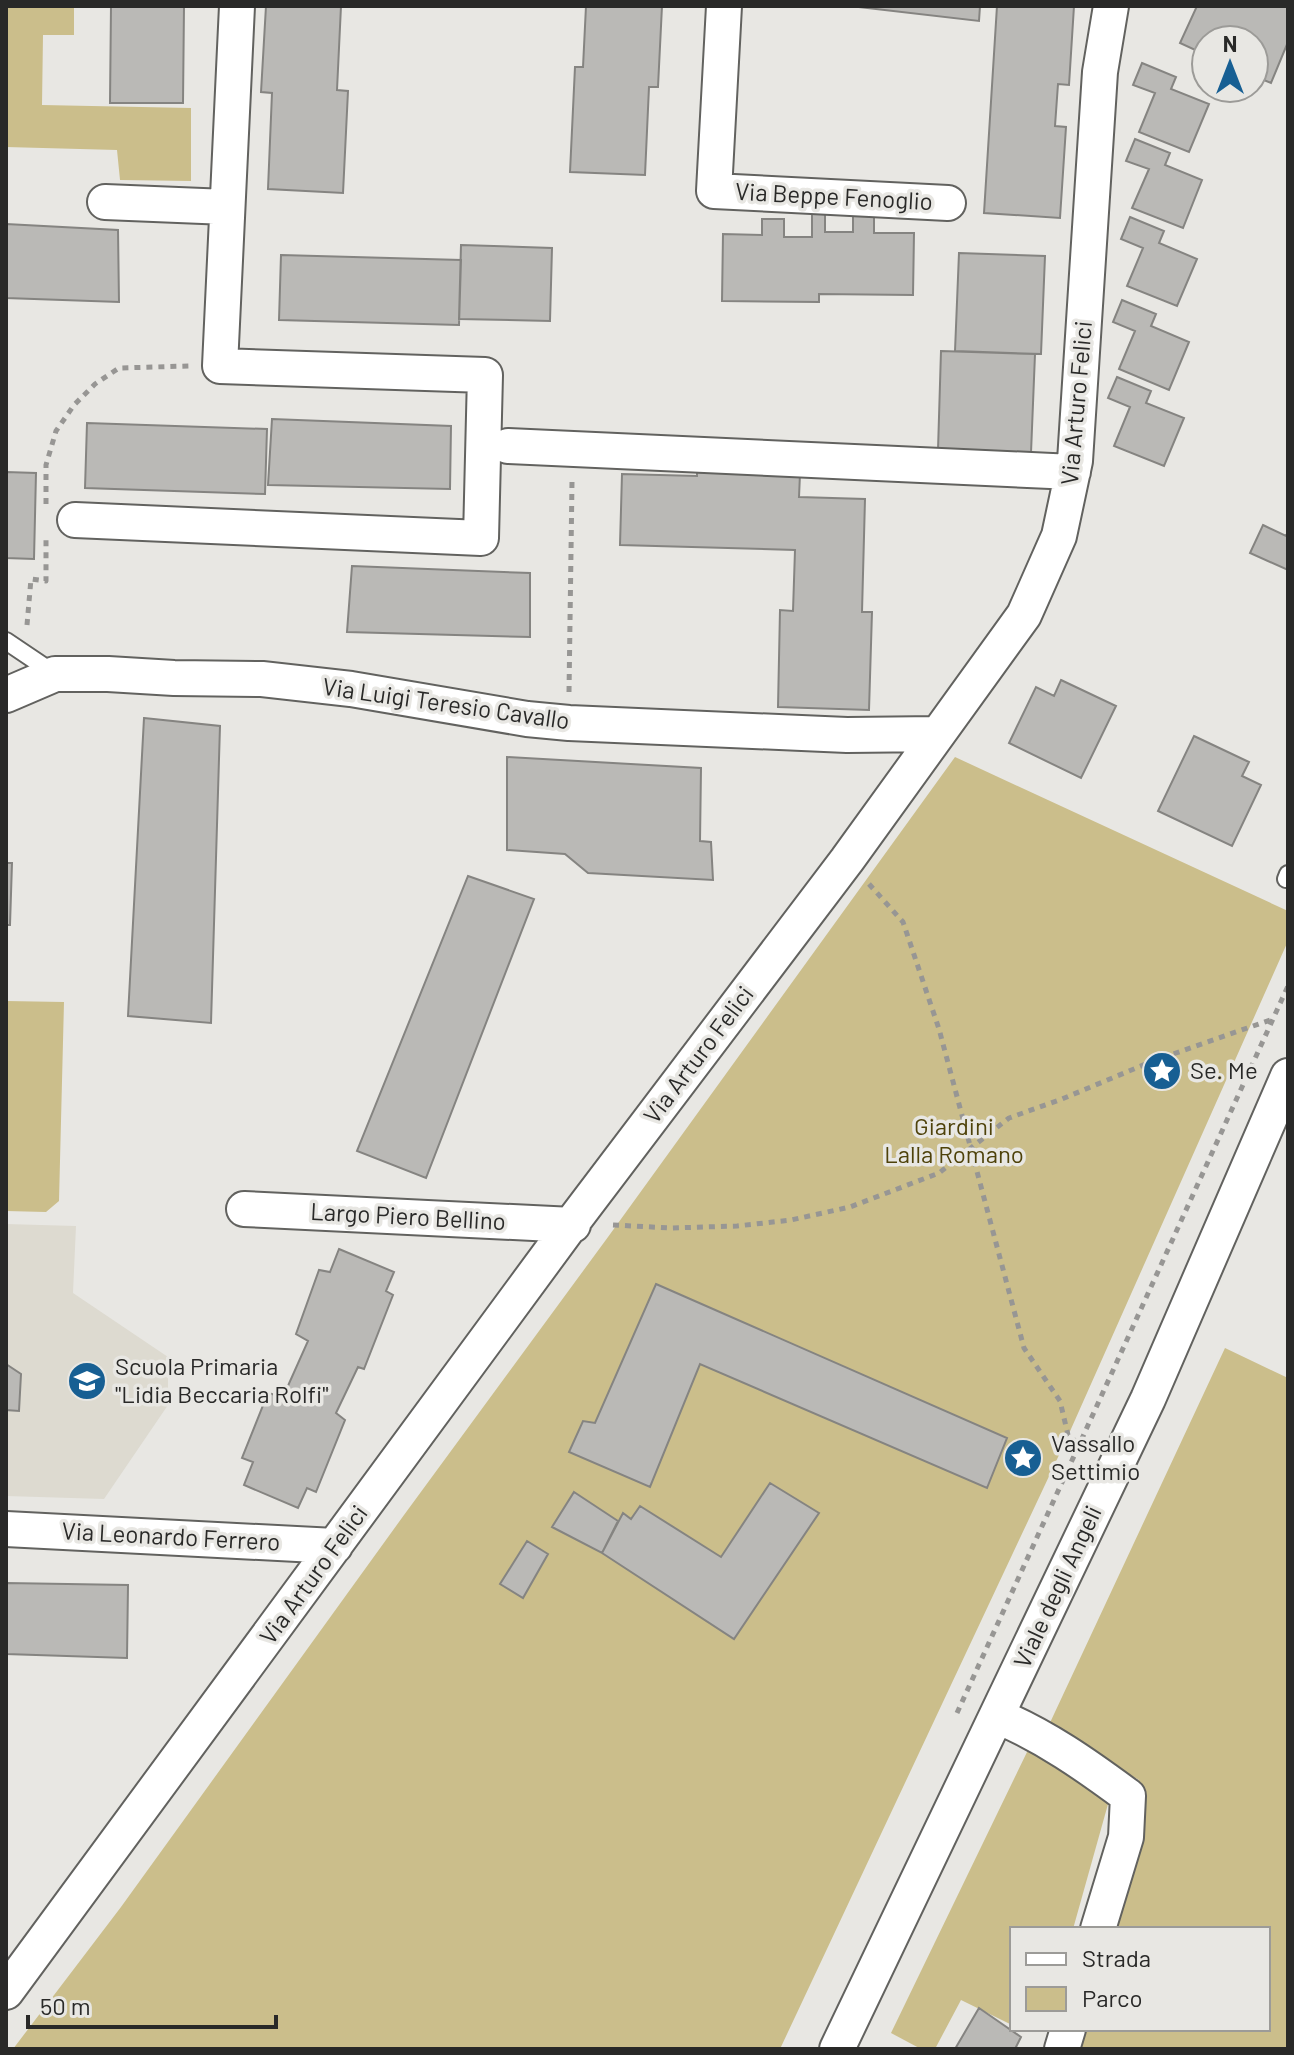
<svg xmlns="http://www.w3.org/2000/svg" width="1294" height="2055" viewBox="0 0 1294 2055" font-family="Barlow,sans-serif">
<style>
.built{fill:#dddad0}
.green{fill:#cbbe8b}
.building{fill:#bab9b6;stroke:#858481;stroke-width:2}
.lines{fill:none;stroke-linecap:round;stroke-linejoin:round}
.lane-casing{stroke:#62625f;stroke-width:20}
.street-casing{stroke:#62625f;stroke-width:38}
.path{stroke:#979694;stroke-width:5;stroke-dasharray:6 6;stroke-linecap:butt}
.lane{stroke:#fff;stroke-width:16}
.street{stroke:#fff;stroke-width:34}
.labels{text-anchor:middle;stroke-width:7;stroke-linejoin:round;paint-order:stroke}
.street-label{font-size:24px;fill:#292928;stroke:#e8e7e3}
.poi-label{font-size:24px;fill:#292928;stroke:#e8e7e3;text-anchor:start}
.park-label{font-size:24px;fill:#4e420a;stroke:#e8e7e3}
</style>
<rect width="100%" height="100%" fill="#e8e7e3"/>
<path class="built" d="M6,1224L76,1226L73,1293L168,1357V1405L104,1499L6,1496Z"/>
<path class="green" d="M6,6H74V35H43L42,105L191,108V181L120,180L117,150L6,147Z
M955,757L1288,911V941L1067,1438L780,2049H13L121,1907L404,1515L608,1237Z
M6,1001L64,1002L59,1201L46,1212L6,1211Z
M1225,1348L1288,1378V2049H1072L1078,2029H1268V1929H1111L1138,1850L1139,1780L1048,1727Z
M1028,1750L1110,1797L1073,1929H1012V2025L961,2000L935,2049H921L891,2033Z"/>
<path class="building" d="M111,6H184L183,103H110Z
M266,6H341L337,90L348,91L343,193L268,189L272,93L261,92Z
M586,6H662L658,87H649L645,175L570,172L575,67H583Z
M850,6H980L979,21Z
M997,6H1074L1069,85L1058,84L1055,126L1066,127L1060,218L984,213Z
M1197,6H1288V42L1271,83L1254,76V40H1206V55L1180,43Z
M1142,63L1176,77L1171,89L1209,104L1189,152L1139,132L1155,93L1133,85Z
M1135,139L1170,153L1165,165L1202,180L1183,228L1132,208L1149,169L1126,161Z
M812,214H825V232H853V215H874V233H914L913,295L819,294V302L722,301L723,234L762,235V219H784V237H812Z
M1130,217L1164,231L1159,243L1197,259L1177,306L1127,286L1143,248L1121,239Z
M6,224L118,230L119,302L6,298Z
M461,245L552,248L550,321L459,319Z
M959,253L1045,256L1041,354L955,351Z
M281,255L461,260L459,325L279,320Z
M1122,300L1156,314L1151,326L1189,342L1169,390L1119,369L1135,331L1113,322Z
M941,351L1035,354L1031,453L938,450Z
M1117,377L1151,391L1146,403L1184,418L1164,466L1114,446L1130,407L1108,398Z
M272,419L451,426L450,489L268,485Z
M87,423L267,429L265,494L85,488Z
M6,472L36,473L34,559L6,558Z
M697,472L800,474L799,497L865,499L862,612H872L869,710L778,707L780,610L793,611L795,550L620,545L622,474L697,476Z
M1263,525L1286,536L1288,531V570L1250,553Z
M352,566L530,573V637L347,632Z
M1061,680L1116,706L1081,778L1009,743L1036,687L1054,696Z
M144,718L220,726L211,1023L128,1016Z
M1194,736L1249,762L1242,776L1261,785L1232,846L1158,811Z
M507,757L701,768L700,841L711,842L713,880L588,873L565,854L507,850Z
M6,863H12L10,925H6Z
M468,876L534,899L426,1178L357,1151Z
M339,1249L394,1272L386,1291L393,1295L364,1369L358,1367L336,1413L345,1420L316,1492L307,1488L298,1508L244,1485L253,1462L242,1458L268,1393L283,1397L308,1341L296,1334L319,1270L330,1272Z
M656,1284L1007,1438L987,1488L700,1364L650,1487L569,1452L583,1421L595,1423Z
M6,1364L21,1374L19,1411L6,1410Z
M770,1483L819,1513L734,1639L602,1553L623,1513L631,1519L640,1506L721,1557Z
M574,1492L618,1521L602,1553L552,1527Z
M527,1541L548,1554L523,1598L500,1584Z
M6,1583L128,1585L127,1658L6,1654Z
M979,2008L1021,2037L1015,2049H955Z"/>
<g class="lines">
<g class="lane-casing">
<path id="lane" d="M6,641L55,674
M1286,879L1288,874"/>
</g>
<g class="street-casing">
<path id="street" d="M724,6L714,191L948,203
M105,202L227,207
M508,446L1073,472
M75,520L481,538L485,375L220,366L237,6
M6,695L55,674H108L174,678L262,679L351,689L527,719L569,723L847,735L938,734
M244,1209L573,1225
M6,1529L335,1546
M997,1716C1045,1736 1086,1765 1128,1796L1126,1837L1098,1929
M6,1992L572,1223L847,860L1024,615L1059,536L1075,461L1100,72L1111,6
M837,2049L1148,1399L1288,1076
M1062,2049L1068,2029"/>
</g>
<path class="path" d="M46,504V465L56,431L74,405L95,384L119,368L189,366
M27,625L31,579L46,581V538
M569,692L572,482
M869,884L903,922L939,1029L1024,1348L1060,1401L1068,1435L1080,1445
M613,1225L672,1228L737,1226L791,1220L850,1207L939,1173L1009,1118L1062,1099L1153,1061L1273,1019
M957,1713L1288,986"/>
<use href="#lane" class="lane"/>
<use href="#street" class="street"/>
</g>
<defs>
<g id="sight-disc" transform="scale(2)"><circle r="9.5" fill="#175f93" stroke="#e8e7e3"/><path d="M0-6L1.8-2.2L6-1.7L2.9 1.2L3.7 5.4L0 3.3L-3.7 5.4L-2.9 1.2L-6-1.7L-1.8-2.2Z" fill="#fff"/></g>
<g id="school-disc" transform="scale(2)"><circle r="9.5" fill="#175f93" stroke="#e8e7e3"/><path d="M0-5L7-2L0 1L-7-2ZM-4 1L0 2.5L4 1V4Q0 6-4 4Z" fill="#fff"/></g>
</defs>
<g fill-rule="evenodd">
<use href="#sight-disc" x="1162" y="1071"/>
<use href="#school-disc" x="87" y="1381"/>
<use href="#sight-disc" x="1023" y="1458"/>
</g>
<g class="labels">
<g class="street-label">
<text transform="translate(834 197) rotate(3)" y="8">Via Beppe Fenoglio</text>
<text transform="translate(1077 403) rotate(-85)" y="8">Via Arturo Felici</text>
<text transform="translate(446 704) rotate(8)" y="8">Via Luigi Teresio Cavallo</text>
<text transform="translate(699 1055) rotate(-53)" y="8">Via Arturo Felici</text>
<text transform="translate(408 1217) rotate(3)" y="8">Largo Piero Bellino</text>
<text transform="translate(171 1537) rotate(3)" y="8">Via Leonardo Ferrero</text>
<text transform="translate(314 1575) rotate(-54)" y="8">Via Arturo Felici</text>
<text transform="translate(1058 1587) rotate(-65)" y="8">Viale degli Angeli</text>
</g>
<g class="poi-label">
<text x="1190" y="1079">Se. Me</text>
<text x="115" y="1375">Scuola Primaria<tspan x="115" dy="28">"Lidia Beccaria Rolfi"</tspan></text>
<text x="1051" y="1452">Vassallo<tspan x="1051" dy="28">Settimio</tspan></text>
</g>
<g class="park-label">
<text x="954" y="1135">Giardini<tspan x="954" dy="28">Lalla Romano</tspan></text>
</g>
</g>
<rect width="1294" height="2055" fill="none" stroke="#292928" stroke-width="16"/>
<rect x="1010" y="1927" width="260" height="104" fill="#e8e7e3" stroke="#9c9b98" stroke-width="2"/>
<rect x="1026" y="1953" width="40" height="12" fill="#ffffff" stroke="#9c9b98" stroke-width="2"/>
<text x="1082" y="1967" font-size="24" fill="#292928">Strada</text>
<rect x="1026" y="1987" width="40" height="24" fill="#cbbe8b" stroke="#9c9b98" stroke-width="2"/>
<text x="1082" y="2007" font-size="24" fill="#292928">Parco</text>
<g transform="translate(1230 64)"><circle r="38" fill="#e8e7e3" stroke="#9c9b98" stroke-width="2"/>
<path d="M0-6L14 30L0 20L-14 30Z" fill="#175f93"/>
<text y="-12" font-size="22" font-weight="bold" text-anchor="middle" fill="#292928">N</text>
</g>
<path d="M28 2015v12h248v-12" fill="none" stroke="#292928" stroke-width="4"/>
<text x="40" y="2015" font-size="24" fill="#292928" stroke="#e8e7e3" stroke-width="6" paint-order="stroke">50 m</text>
</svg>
